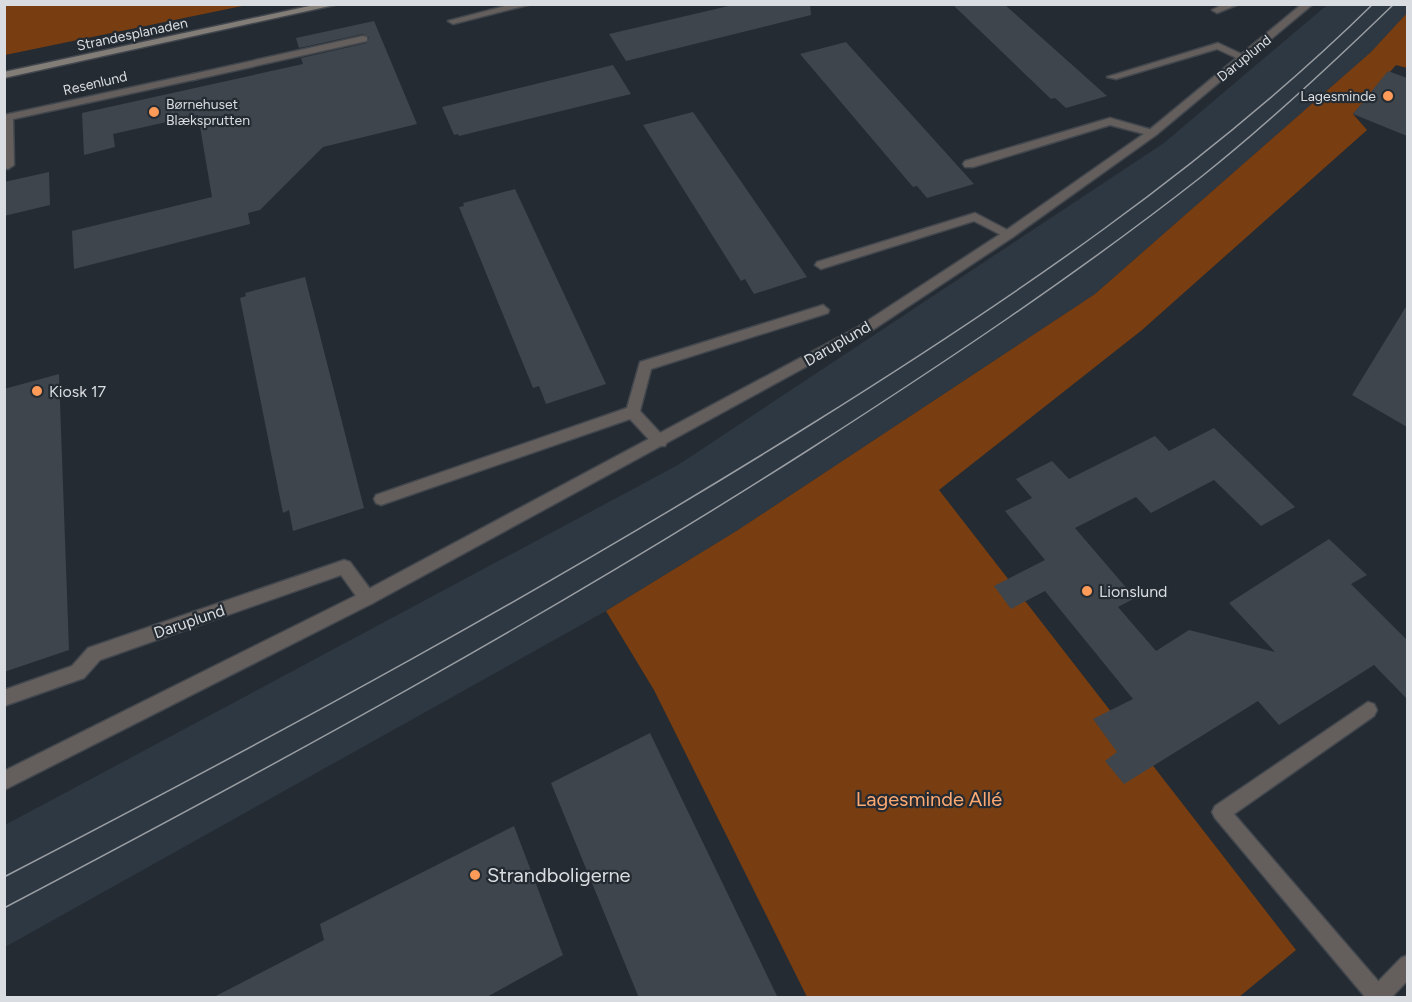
<svg xmlns="http://www.w3.org/2000/svg" width="1412" height="1002" viewBox="0 0 1412 1002" font-family="Figtree,sans-serif">
<style>
.built{fill:#2d3843}
.green{fill:#783e12}
.building{fill:#3e454c}
.lines{fill:none;stroke-linecap:round;stroke-linejoin:round}
.lane-casing{stroke:#42474e;stroke-width:3}
.street-casing{stroke:#42474e;stroke-width:3}
.secondary-casing{stroke:#42474e;stroke-width:3}
.lane{fill:#645f5d;fill-rule:evenodd}
.street{fill:#645f5d;fill-rule:evenodd}
.secondary{fill:#837d78;fill-rule:evenodd}
.tram{stroke:#9a9ea3;stroke-width:1.5}
.poi-dot{fill:#fe9b58;stroke:#252b32;stroke-width:2}
.labels{text-anchor:middle;stroke-width:4.5;stroke-linejoin:round;paint-order:stroke}
.far-street-label{font-size:14px;fill:#d9dde1;stroke:#252b32}
.far-poi-label{font-size:14px;fill:#d9dde1;stroke:#252b32;text-anchor:end}
.street-label{font-size:16px;fill:#d9dde1;stroke:#252b32}
.poi-label{font-size:16px;fill:#d9dde1;stroke:#252b32;text-anchor:start}
.near-park-label{font-size:20px;fill:#fea971;stroke:#252b32}
.near-poi-label{font-size:20px;fill:#d9dde1;stroke:#252b32;text-anchor:start}
</style>
<rect width="100%" height="100%" fill="#252b32"/>
<path class="built" d="M1327,5H1407V13L1371,52L1095,294L738,530L606,611L5,947V825L678,465L1164,143Z"/>
<path class="green" d="M5,4H247V5L5,55Z
M1407,13V68L1396,65L1353,114L1367,130L1142,330L939,490L1296,950L1239,997H807L654,690L606,611L738,530L1095,294L1371,52Z"/>
<path class="building" d="M737,4H810L811,15L626,61L609,34Z
M952,4H1004L1107,96L1066,108L1055,98L1051,99Z
M374,21L417,124L323,147L260,210L248,213L250,224L74,269L72,231L212,197L198,115L113,134L115,147L84,155L82,113L303,64L301,58L367,43L369,37L363,34L299,48L296,38Z
M846,42L974,184L927,198L917,186L913,187L800,54Z
M613,65L631,94L459,136L458,134L454,135L442,107Z
M1388,71L1407,78V136L1353,114Z
M693,112L807,277L754,294L745,279L741,281L643,125Z
M49,172L50,205L4,216V182Z
M515,189L606,384L546,404L539,386L533,388L459,207L464,206L463,203Z
M305,277L364,508L293,531L289,510L283,513L240,298L246,296L245,293Z
M1407,305V427L1352,395Z
M59,374L69,650L4,672V389Z
M1214,428L1295,507L1261,526L1214,480L1151,513L1136,497L1075,528L1135,598L1118,607L1156,651L1189,630L1275,652L1229,603L1329,539L1367,575L1351,584L1407,640V699L1374,665L1279,725L1258,701L1124,784L1105,761L1117,752L1093,719L1133,699L1045,591L1011,609L994,586L1045,560L1005,511L1032,498L1016,479L1052,461L1069,479L1155,436L1169,451Z
M650,733L778,998H639L551,783Z
M514,826L563,955L485,998H212L324,940L320,924Z"/>
<g class="lines">
<g class="lane-casing">
<path id="lane" d="M1224,4H1239L1217,13L1212,10Z
M363,36L367,37V41L193,80L188,77L193,74Z
M1218,43L1250,58L1241,60L1217,49L1116,79L1107,77Z
M8,115L13,118L14,165L8,169L4,168V116Z
M1110,118L1156,131L1158,133L1152,136L1110,125L973,167H965L963,164L965,161Z
M975,213L1015,234L1013,237H1005L974,221L821,269L815,265L817,262Z
M823,305L829,310L828,313L651,369L640,411L665,438L667,442L665,446H655L630,419L381,505L376,503L374,499L376,495L627,408L640,362Z
M344,560L350,562L373,593L375,598L373,603L367,605L361,603L341,575L100,660L84,678L4,706V690L72,666L88,648Z
M1368,702L1374,704L1377,710L1374,716L1234,814L1385,989L1388,998H1366L1215,818L1212,812L1215,806Z"/>
</g>
<g class="street-casing">
<path id="street" d="M513,4H532L453,24L448,21Z
M1302,4H1313L1156,135L1013,237L868,333L373,603L4,790V771L361,593L858,327L1005,231L1148,131Z
M193,74L197,75V79L4,121V115Z
M1408,955V980L1391,998H1366L1369,991L1401,958Z"/>
</g>
<g class="secondary-casing">
<path id="secondary" d="M319,4H339L4,78V72Z"/>
</g>
<use href="#lane" class="lane"/>
<use href="#street" class="street"/>
<use href="#secondary" class="secondary"/>
<path class="tram" d="M4,877C278,735 549,588 810,425C1007,302 1207,167 1373,4
M4,908C278,764 549,616 810,449C944,363 1076,275 1201,177C1269,123 1332,64 1394,4"/>
</g>
<g class="poi-dot">
<circle cx="1388" cy="96" r="6"/>
<circle cx="154" cy="112" r="6"/>
<circle cx="37" cy="391" r="6"/>
<circle cx="1087" cy="591" r="6"/>
<circle cx="475" cy="875" r="6"/>
</g>
<g class="labels">
<g class="far-street-label">
<text transform="translate(132 34) rotate(-12)" y="5">Strandesplanaden</text>
<text transform="translate(1244 58) rotate(-39)" y="5">Daruplund</text>
<text transform="translate(95 83) rotate(-13)" y="5">Resenlund</text>
</g>
<g class="far-poi-label">
<text x="1376" y="101">Lagesminde</text>
<text x="166" y="109" text-anchor="start">Børnehuset<tspan x="166" dy="16">Blæksprutten</tspan></text>
</g>
<g class="street-label">
<text transform="translate(837 343) rotate(-30)" y="6">Daruplund</text>
<text transform="translate(189 621) rotate(-19)" y="6">Daruplund</text>
</g>
<g class="poi-label">
<text x="49" y="397">Kiosk 17</text>
<text x="1099" y="597">Lionslund</text>
</g>
<g class="near-park-label">
<text x="929" y="806">Lagesminde Allé</text>
</g>
<g class="near-poi-label">
<text x="487" y="882">Strandboligerne</text>
</g>
</g>
<rect width="1412" height="1002" fill="none" stroke="#d9dde1" stroke-width="12"/>
</svg>
